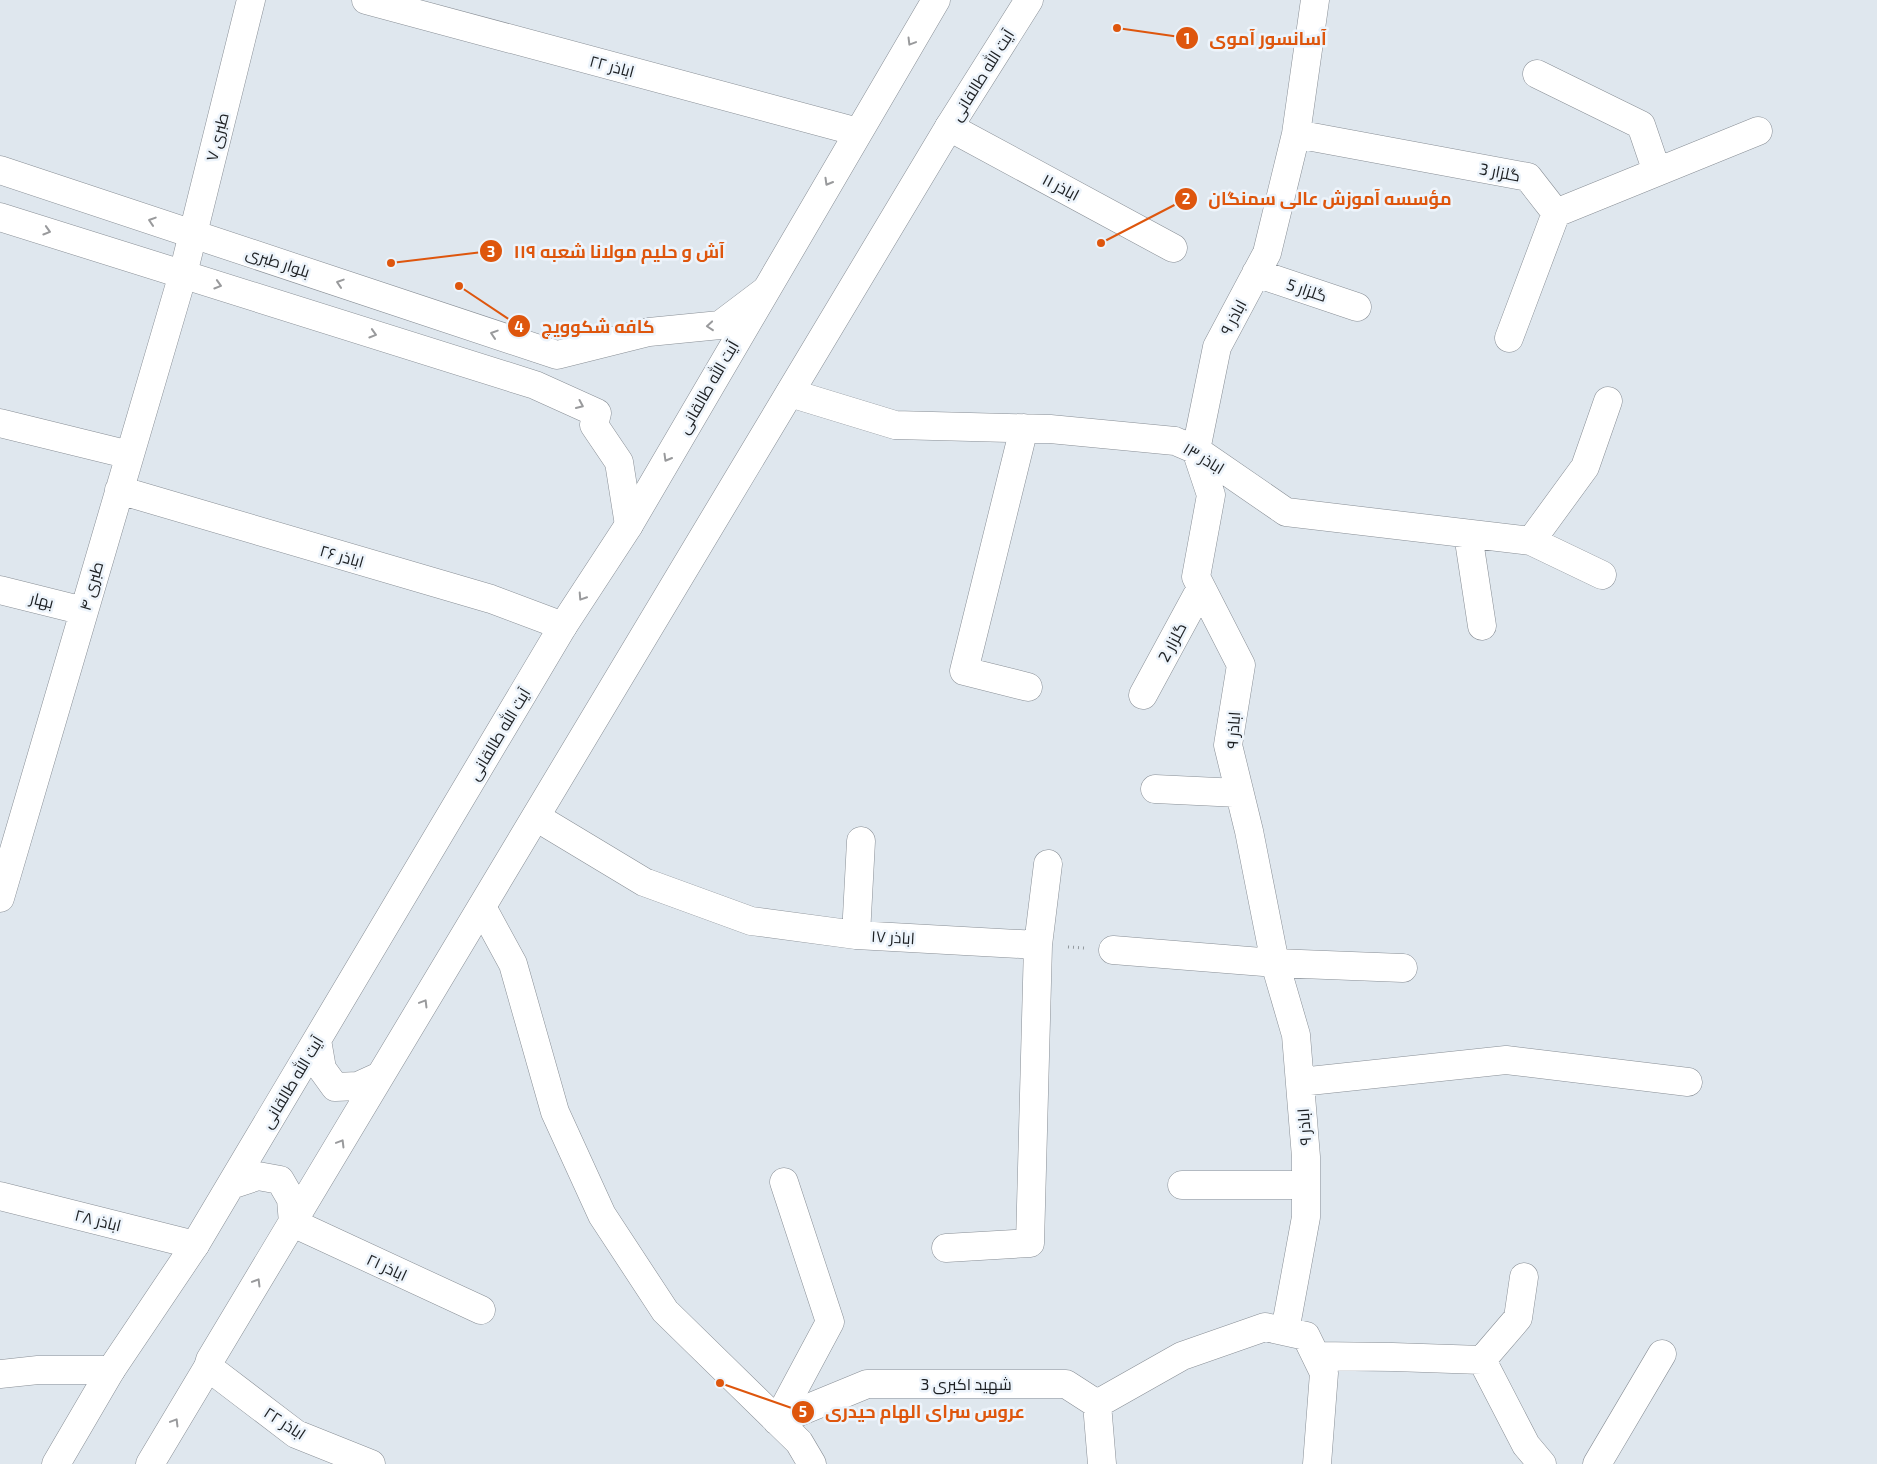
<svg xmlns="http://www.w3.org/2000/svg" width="1877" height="1464" viewBox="0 0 1877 1464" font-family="'Exo 2',Cairo,sans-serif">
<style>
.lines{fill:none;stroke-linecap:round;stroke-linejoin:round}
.street-casing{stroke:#888e95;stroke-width:29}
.secondary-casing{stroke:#888e95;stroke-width:29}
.primary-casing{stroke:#888e95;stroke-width:29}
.path{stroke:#92989d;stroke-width:3;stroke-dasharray:1 4;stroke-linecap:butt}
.street{stroke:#fff;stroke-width:28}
.secondary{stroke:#fff;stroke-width:28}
.primary{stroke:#fff;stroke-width:28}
.oneway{stroke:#999a9c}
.labels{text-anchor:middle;stroke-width:5;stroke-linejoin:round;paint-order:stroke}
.street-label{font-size:16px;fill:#1c1f22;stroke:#edf4fb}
.leader{fill:none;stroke:#de560d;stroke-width:2}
.callout-dot{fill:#de560d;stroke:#edf4fb;stroke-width:2}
.mark-label{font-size:15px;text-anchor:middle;font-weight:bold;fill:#fff}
.callout-label{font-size:18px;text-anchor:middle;font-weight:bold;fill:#de560d;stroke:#edf4fb;stroke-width:5;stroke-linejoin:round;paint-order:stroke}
</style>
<rect width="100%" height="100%" fill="#dfe7ee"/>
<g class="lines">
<g class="street-casing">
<path id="street" d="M366,0L858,132
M1537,74L1641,125L1657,172
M949,127L1173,248
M1296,134L1528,177L1556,213L1509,338
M1556,213L1758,131
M1256,273L1357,307
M790,393L895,425L1050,429L1175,441L1196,450L1286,512L1531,541L1602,575
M0,423L130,455
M1024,428L964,671L1028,687
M119,490L491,599L563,626
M1468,534L1482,626
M1531,541L1585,467L1608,401
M0,590L84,611
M1143,695L1201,588
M1155,789L1239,793
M536,817L644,882L751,921L856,935L1038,945
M0,898L183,274L251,0
M482,907L513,964L555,1112L602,1215L665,1311L799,1442L812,1464
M856,935L861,841
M1113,950L1275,963L1403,968
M1300,1082L1506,1060L1688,1082
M1182,1185H1306
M0,1196L195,1245
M293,1223L481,1310
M946,1248L1030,1243L1038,945L1048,864
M1285,1331L1306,1217V1157L1296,1035L1275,963L1249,831L1228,745L1241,665L1196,577L1211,495L1196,450L1217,347L1267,253L1296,134L1315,0
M1316,1356L1393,1357L1482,1360L1526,1445L1542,1464
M1482,1360L1518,1318L1524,1277
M208,1367L296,1434L371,1464
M1097,1404L1182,1356L1265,1327L1306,1336L1324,1373L1317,1464
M777,1421L867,1384H1066L1097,1404L1102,1464
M777,1421L830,1322L784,1182
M1597,1464L1662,1354"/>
</g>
<g class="secondary-casing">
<path id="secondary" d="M0,170L557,355L649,332L720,325L765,291
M0,217L535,385L597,413L594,425L619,462L629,525
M0,1374L38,1370H111"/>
</g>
<g class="primary-casing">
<path id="primary" d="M317,1040L322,1069L335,1087L358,1086L380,1076
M231,1185L258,1176L280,1180L291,1199L293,1223
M56,1464L111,1370L195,1245L563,626L629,525L936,0
M150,1464L208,1367L210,1360L949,127L1029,0"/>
</g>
<path class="path" d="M1068,947L1085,948"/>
<use href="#street" class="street"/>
<use href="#secondary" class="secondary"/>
<use href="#primary" class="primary"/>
</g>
<defs><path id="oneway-chevron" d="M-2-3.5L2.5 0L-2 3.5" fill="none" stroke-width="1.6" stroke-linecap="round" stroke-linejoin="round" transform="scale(1.25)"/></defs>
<g class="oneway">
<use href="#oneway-chevron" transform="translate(911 42) rotate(121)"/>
<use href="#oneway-chevron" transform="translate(828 182) rotate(120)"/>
<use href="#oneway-chevron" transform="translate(152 221) rotate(-162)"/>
<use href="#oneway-chevron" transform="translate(47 231) rotate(17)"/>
<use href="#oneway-chevron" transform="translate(340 283) rotate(-162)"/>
<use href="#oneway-chevron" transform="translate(218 285) rotate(17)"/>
<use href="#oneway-chevron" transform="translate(710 326) rotate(175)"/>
<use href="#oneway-chevron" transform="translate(373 334) rotate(17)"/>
<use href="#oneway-chevron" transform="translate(494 334) rotate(-162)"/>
<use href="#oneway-chevron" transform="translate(580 405) rotate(24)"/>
<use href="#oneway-chevron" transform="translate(667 458) rotate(120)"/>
<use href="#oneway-chevron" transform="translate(582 597) rotate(123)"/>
<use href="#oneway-chevron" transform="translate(424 1003) rotate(-59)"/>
<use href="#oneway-chevron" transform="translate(341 1143) rotate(-59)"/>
<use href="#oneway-chevron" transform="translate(257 1282) rotate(-59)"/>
<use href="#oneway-chevron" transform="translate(175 1422) rotate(-59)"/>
</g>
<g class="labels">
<g class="street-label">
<text transform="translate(612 66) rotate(15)" y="6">اباذر ۲۲</text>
<text transform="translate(982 75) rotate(-58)" y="6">آیت الله طالقانی</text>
<text transform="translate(217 137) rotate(-76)" y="6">طبری ۷</text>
<text transform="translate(1500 172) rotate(11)" y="6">گلزار 3</text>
<text transform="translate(1061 187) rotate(28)" y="6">اباذر ۱۱</text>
<text transform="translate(278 262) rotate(18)" y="6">بلوار طبری</text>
<text transform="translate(1307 290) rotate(19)" y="6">گلزار 5</text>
<text transform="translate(1233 317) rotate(-62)" y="6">اباذر ۹</text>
<text transform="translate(708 387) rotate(-60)" y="6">آیت الله طالقانی</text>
<text transform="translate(1204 458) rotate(31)" y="6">اباذر ۱۳</text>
<text transform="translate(342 556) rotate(16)" y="6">اباذر ۲۶</text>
<text transform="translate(91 586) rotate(-74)" y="6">طبری ۴</text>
<text transform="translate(42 600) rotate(14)" y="6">بهار</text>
<text transform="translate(1172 642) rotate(-62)" y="6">گلزار 2</text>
<text transform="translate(1233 730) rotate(-86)" y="6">اباذر ۹</text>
<text transform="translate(499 734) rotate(-59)" y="6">آیت الله طالقانی</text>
<text transform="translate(893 937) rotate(3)" y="6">اباذر ۱۷</text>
<text transform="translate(292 1082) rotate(-59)" y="6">آیت الله طالقانی</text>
<text transform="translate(1304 1127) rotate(-94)" y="6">اباذر ۹</text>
<text transform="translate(98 1220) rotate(14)" y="6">اباذر ۲۸</text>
<text transform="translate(387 1267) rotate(25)" y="6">اباذر ۲۱</text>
<text x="966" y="1390">شهید اکبری 3</text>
<text transform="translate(285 1423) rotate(33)" y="6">اباذر ۲۲</text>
</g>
</g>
<path class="leader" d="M1117 28L1187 38M1101 243L1186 199M391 263L491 251M459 286L519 326M720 1383L803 1412"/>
<g class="callout-dot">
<circle cx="1117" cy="28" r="5"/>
<circle cx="1101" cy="243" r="5"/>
<circle cx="391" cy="263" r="5"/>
<circle cx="459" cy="286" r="5"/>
<circle cx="720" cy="1383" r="5"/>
<circle cx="1187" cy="38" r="12"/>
<circle cx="1186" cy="199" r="12"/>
<circle cx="491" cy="251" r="12"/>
<circle cx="519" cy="326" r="12"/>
<circle cx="803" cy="1412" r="12"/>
</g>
<g class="mark-label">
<text x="1187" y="44">1</text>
<text x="1186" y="204">2</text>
<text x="491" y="257">3</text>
<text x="519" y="332">4</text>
<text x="803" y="1417">5</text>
</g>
<g class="callout-label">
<text x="1268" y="45">آسانسور آموی</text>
<text x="1330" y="205">مؤسسه آموزش عالی سمنگان</text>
<text x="619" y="258">آش و حلیم مولانا شعبه ۱۱۹</text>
<text x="598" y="333">کافه شکوویچ</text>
<text x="925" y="1418">عروس سرای الهام حیدری</text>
</g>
</svg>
